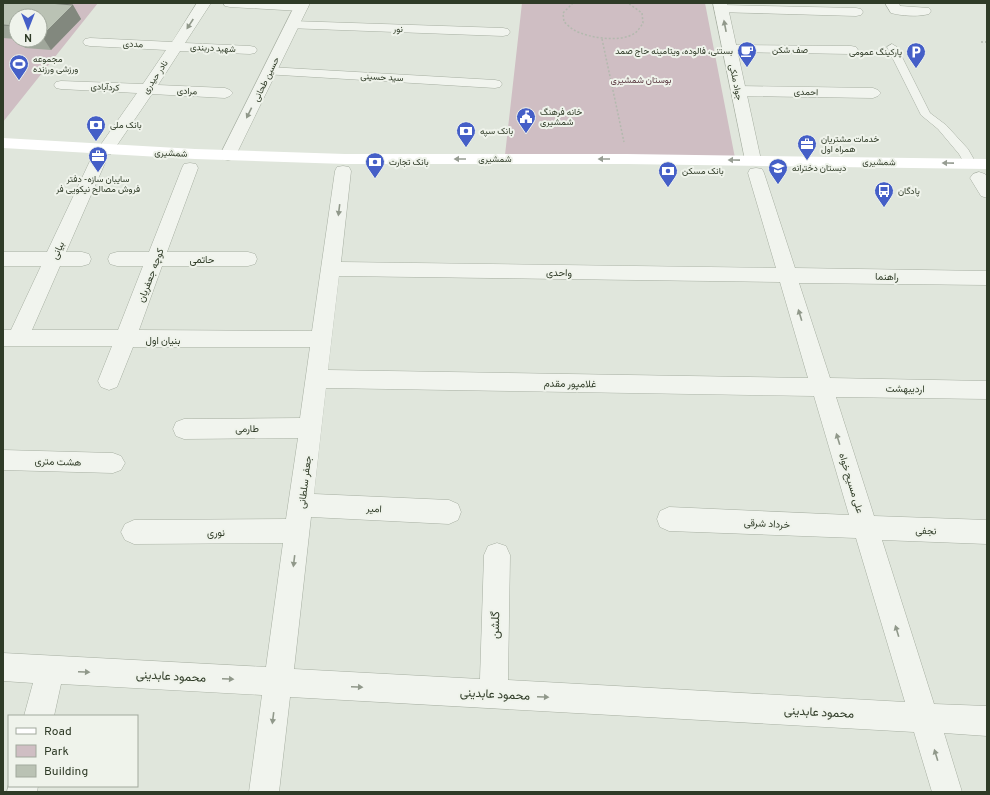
<svg xmlns="http://www.w3.org/2000/svg" width="990" height="795" viewBox="0 0 990 795" font-family="Overpass,Vazirmatn,sans-serif">
<style>
.green{fill:#cfbec3;fill-rule:evenodd}
.lines{fill:none;stroke-linecap:round;stroke-linejoin:round}
.service-casing{stroke:#a7afa2;stroke-width:1}
.minor-casing{stroke:#a7afa2;stroke-width:1}
.tertiary-casing{stroke:#a7afa2;stroke-width:1}
.path{stroke:#b3b9ae;stroke-width:1.5;stroke-dasharray:2 2;stroke-linecap:butt}
.service{fill:#f1f4ee;fill-rule:evenodd}
.minor{fill:#f1f4ee;fill-rule:evenodd}
.tertiary{fill:#f1f4ee;fill-rule:evenodd}
.secondary{fill:#fff;fill-rule:evenodd}
.wall{fill:#a0a79b}
.shaded-wall{fill:#82887e}
.building{fill:#bac2b4;stroke:#82887e}
.oneway{fill:#90988a}
.oneway2{fill:#979d93}
.labels{text-anchor:middle;stroke-width:4;stroke-linejoin:round;paint-order:stroke}
.far-street-label{font-size:9px;fill:#2f3b27;stroke:#eff3eb}
.far-poi-label{font-size:9px;fill:#2f3b27;stroke:#eff3eb;text-anchor:start}
.far-park-label{font-size:9px;fill:#56353d;stroke:#eff3eb}
.street-label{font-size:10px;fill:#2f3b27;stroke:#eff3eb}
.near-street-label{font-size:12px;fill:#2f3b27;stroke:#eff3eb}
</style>
<rect width="100%" height="100%" fill="#e0e6dc"/>
<path class="green" d="M3,3H98L3,122ZM16,16H40V40H16Z
M522,3H705L735,158L505,155Z"/>
<g class="lines">
<g class="service-casing">
<path id="service" d="M892,44L897,47L930,113L946,125L968,149L976,163L974,166H966L959,154L938,129L921,115L887,47Z"/>
</g>
<g class="minor-casing">
<path id="minor" d="M197,3H211L185,43L250,46L255,47L257,50L255,53L250,54L180,51L158,85L225,88L230,90L233,93L230,96L225,98L152,94L111,154L105,155L99,154L97,150L137,93L61,89L56,88L54,85L56,82L61,81L143,84L166,50L90,46L85,45L83,42L85,39L90,38L172,42Z
M223,3H301L306,4L308,7L306,10L301,11L230,7L225,6Z
M885,3H899L900,6L929,8L931,11L929,14C918,17 902,16 891,13Z
M721,5L856,8L861,9L863,12L861,15L856,16L716,12L714,9L716,6Z
M292,21L503,28L508,29L510,32L508,35L503,36L287,28L285,25L287,22Z
M730,45L851,46L856,47L858,50L856,53L851,54L725,52L723,49L725,46Z
M269,67L495,80L500,81L502,84L500,87L495,88L264,74L262,71L264,68Z
M738,86L873,88L878,90L881,93L878,96L873,98L738,96L733,94L730,91L733,88Z
M97,158L103,159L105,163L66,252H82L89,254L91,259L89,264L82,266H60L32,330H118L143,266H117L110,264L108,259L110,254L117,252H149L182,168L184,164L190,163L196,164L198,168L167,252H248L255,254L257,259L255,264L248,266H162L139,330L312,331L335,171L337,167L343,166L349,167L351,171L341,262L776,268L748,173L750,169L756,168L762,169L764,173L795,268L987,271V285L799,283L830,378L987,381V399L836,397L874,516L987,520V544L882,540L934,704L987,706V736L944,733L962,792H932L914,732L290,697L279,792H249L262,695L61,684L54,716H24L33,683L3,681V653L266,667L283,543L134,544L125,540L121,532L125,524L134,520L286,519L298,438L184,439L176,436L173,429L176,422L184,419L300,418L310,347H133L117,387L109,390L101,387L98,381L112,346H3V330H11L41,266H3V252H47L89,163L91,159ZM339,276L780,282L808,378L328,370ZM326,388L814,396L849,515L669,507L660,511L657,519L660,527L669,531L856,538L905,702L508,680L510,555L506,546L497,543L488,546L484,555L480,679L294,669L311,517L449,524L458,520L461,512L458,504L449,500L314,494Z
M979,172L985,174L987,177V198L981,196L970,178L973,174Z
M3,450L113,453L121,456L125,463L121,470L113,473L3,470Z
M9,783V786H38L37,792H7Z"/>
</g>
<g class="tertiary-casing">
<path id="tertiary" d="M296,3H310L236,155L234,159L228,160L222,159L220,155Z
M713,3H727L761,160L759,164L753,165L747,164L745,160Z"/>
</g>
<path class="path" d="M573,3L563,13L564,22C567,24 570,28 574,30C588,38 621,43 635,33C638,31 641,26 643,23L642,13L628,3
M602,39L624,142
M981,42H987"/>
<use href="#service" class="service"/>
<use href="#minor" class="minor"/>
<use href="#tertiary" class="tertiary"/>
<path class="secondary" d="M3,138L195,149L345,154H627L987,159V169L627,164H345L195,159L3,148Z"/>
</g>
<path class="wall" d="M3,4L73,5L81,19L51,50L25,48L20,40H40V16H16V39L3,38Z"/>
<path class="shaded-wall" d="M73,5L81,19L51,50L42,36Z"/>
<path class="building" d="M4,3H49L73,5L42,36H40V16H16V26L3,25V4Z"/>
<defs><path id="oneway-solid" d="M-6-.8H1V-3.2L6.5 0L1 3.2V.8H-6Z"/></defs>
<g class="oneway">
<use href="#oneway-solid" transform="translate(190 24) rotate(123)"/>
<use href="#oneway-solid" transform="translate(725 26) rotate(-101)"/>
<use href="#oneway-solid" transform="translate(249 113) rotate(116)"/>
<use href="#oneway-solid" transform="translate(339 210) rotate(97)"/>
<use href="#oneway-solid" transform="translate(800 315) rotate(-107)"/>
<use href="#oneway-solid" transform="translate(838 439) rotate(-107)"/>
<use href="#oneway-solid" transform="translate(294 561) rotate(97)"/>
<use href="#oneway-solid" transform="translate(897 631) rotate(-107)"/>
<use href="#oneway-solid" transform="translate(84 672) rotate(3)"/>
<use href="#oneway-solid" transform="translate(228 679) rotate(3)"/>
<use href="#oneway-solid" transform="translate(357 687) rotate(3)"/>
<use href="#oneway-solid" transform="translate(543 697) rotate(3)"/>
<use href="#oneway-solid" transform="translate(273 718) rotate(97)"/>
<use href="#oneway-solid" transform="translate(936 755) rotate(-107)"/>
</g>
<g class="oneway2">
<use href="#oneway-solid" transform="translate(460 159) rotate(180)"/>
<use href="#oneway-solid" transform="translate(604 159) rotate(180)"/>
<use href="#oneway-solid" transform="translate(734 160) rotate(-179)"/>
<use href="#oneway-solid" transform="translate(948 163) rotate(-179)"/>
</g>
<defs>
<g id="cafe-pin" transform="scale(1)"><path d="M0 17L-7.5 6A9.5 9.5 0 1 1 7.5 6Z" fill="#455fc7" stroke="#eff3eb"/><path d="M-5.5-4.5H6V0H3Q3 3.5 0 3.5H-2.5Q-5.5 3.5-5.5 0ZM3-3.2v2h1.7v-2ZM-6 4.5H4V6H-6Z" fill="#fff"/></g>
<g id="parking-pin" transform="scale(1)"><path d="M0 17L-7.5 6A9.5 9.5 0 1 1 7.5 6Z" fill="#455fc7" stroke="#eff3eb"/><path d="M-3.5-5.5H1a3.5 3.5 0 0 1 0 7H-1V5.5H-3.5ZM-1-3.4V-.6H.8a1.4 1.4 0 0 0 0-2.8Z" fill="#fff"/></g>
<g id="stadium-pin" transform="scale(1)"><path d="M0 17L-7.5 6A9.5 9.5 0 1 1 7.5 6Z" fill="#455fc7" stroke="#eff3eb"/><path d="M0-5a6.5 5 0 1 0 0 10a6.5 5 0 1 0 0-10ZM-3.5-1.8h7v3.6h-7Z" fill="#fff"/></g>
<g id="civic-pin" transform="scale(1)"><path d="M0 17L-7.5 6A9.5 9.5 0 1 1 7.5 6Z" fill="#455fc7" stroke="#eff3eb"/><path d="M-.6-6.5H3V-4.5H.6V-3L4-1V1h2V6H-6V1h2V-1L-.6-3ZM-1.2 2.5V6h2.4V2.5Z" fill="#fff"/></g>
<g id="bank-pin" transform="scale(1)"><path d="M0 17L-7.5 6A9.5 9.5 0 1 1 7.5 6Z" fill="#455fc7" stroke="#eff3eb"/><path d="M-6-4H6V4H-6ZM0-2.3a2.3 2.3 0 1 0 0 4.6a2.3 2.3 0 1 0 0-4.6Z" fill="#fff"/></g>
<g id="office-pin" transform="scale(1)"><path d="M0 17L-7.5 6A9.5 9.5 0 1 1 7.5 6Z" fill="#455fc7" stroke="#eff3eb"/><path d="M-6-3h4V-5.5h4V-3h4V5H-6ZM-1-4.5V-3h2v-1.5ZM-6 0V1H6V0Z" fill="#fff"/></g>
<g id="school-pin" transform="scale(1)"><path d="M0 17L-7.5 6A9.5 9.5 0 1 1 7.5 6Z" fill="#455fc7" stroke="#eff3eb"/><path d="M0-5L7-2L0 1L-7-2ZM-4 1L0 2.5L4 1V4Q0 6-4 4Z" fill="#fff"/></g>
<g id="bus-pin" transform="scale(1)"><path d="M0 17L-7.5 6A9.5 9.5 0 1 1 7.5 6Z" fill="#455fc7" stroke="#eff3eb"/><path d="M-5-6H5V4H4V6H2V4H-2V6H-4V4H-5ZM-3.5-4V0h7V-4ZM-3.5 1.2v1.5H-2V1.2ZM2 1.2v1.5H3.5V1.2Z" fill="#fff"/></g>
</defs>
<g fill-rule="evenodd">
<use href="#cafe-pin" x="747" y="51"/>
<use href="#parking-pin" x="916" y="52"/>
<use href="#stadium-pin" x="19" y="64"/>
<use href="#civic-pin" x="526" y="117"/>
<use href="#bank-pin" x="96" y="125"/>
<use href="#bank-pin" x="466" y="131"/>
<use href="#office-pin" x="807" y="144"/>
<use href="#office-pin" x="98" y="156"/>
<use href="#bank-pin" x="375" y="162"/>
<use href="#school-pin" x="778" y="168"/>
<use href="#bank-pin" x="668" y="171"/>
<use href="#bus-pin" x="884" y="191"/>
</g>
<g class="labels">
<g class="far-street-label">
<text transform="translate(398 29) rotate(2)" y="3">نور</text>
<text transform="translate(133 44) rotate(2)" y="3">مددی</text>
<text transform="translate(213 48) rotate(3)" y="3">شهید دربندی</text>
<text x="790" y="53">صف شکن</text>
<text transform="translate(155 77) rotate(-56)" y="3">نادر حیدری</text>
<text transform="translate(382 77) rotate(3)" y="3">سید حسینی</text>
<text transform="translate(266 79) rotate(-64)" y="3">حسین طحانی</text>
<text transform="translate(736 82) rotate(78)" y="3">جواد ملکی</text>
<text transform="translate(105 87) rotate(3)" y="3">کردآبادی</text>
<text transform="translate(187 91) rotate(3)" y="3">مرادی</text>
<text transform="translate(806 92) rotate(1)" y="3">احمدی</text>
<text transform="translate(171 153) rotate(3)" y="3">شمشیری</text>
<text x="495" y="162">شمشیری</text>
<text transform="translate(879 162) rotate(1)" y="3">شمشیری</text>
</g>
<g class="far-poi-label">
<text x="733" y="54" text-anchor="end">بستنی، فالوده، ویتامینه حاج صمد</text>
<text x="902" y="55" text-anchor="end">پارکینگ عمومی</text>
<text x="33" y="62">مجموعه<tspan x="33" dy="10">ورزشی ورزنده</tspan></text>
<text x="540" y="115">خانه فرهنگ<tspan x="540" dy="10">شمشیری</tspan></text>
<text x="110" y="128">بانک ملی</text>
<text x="480" y="134">بانک سپه</text>
<text x="821" y="142">خدمات مشتریان<tspan x="821" dy="10">همراه اول</tspan></text>
<text x="389" y="165">بانک تجارت</text>
<text x="792" y="171">دبستان دخترانه</text>
<text x="682" y="174">بانک مسکن</text>
<text x="98" y="182" text-anchor="middle">سایبان سازه- دفتر<tspan x="98" dy="10">فروش مصالح نیکویی فر</tspan></text>
<text x="898" y="194">پادگان</text>
</g>
<g class="far-park-label">
<text x="641" y="83">بوستان شمشیری</text>
</g>
<g class="street-label">
<text transform="translate(57 250) rotate(-65)" y="4">بیانی</text>
<text x="202" y="263">حاتمی</text>
<text transform="translate(559 272) rotate(1)" y="4">واحدی</text>
<text transform="translate(150 275) rotate(-69)" y="4">کوچه جعفریان</text>
<text transform="translate(887 276) rotate(1)" y="4">راهنما</text>
<text x="163" y="344">بنیان اول</text>
<text transform="translate(570 383) rotate(1)" y="4">غلامپور مقدم</text>
<text transform="translate(905 388) rotate(1)" y="4">اردیبهشت</text>
<text transform="translate(247 428) rotate(-1)" y="4">طارمی</text>
<text transform="translate(58 461) rotate(2)" y="4">هشت متری</text>
<text transform="translate(304 482) rotate(-83)" y="4">جعفر سلطانی</text>
<text transform="translate(852 483) rotate(73)" y="4">علی مسیح خواه</text>
<text transform="translate(374 508) rotate(3)" y="4">امیر</text>
<text transform="translate(767 523) rotate(3)" y="4">خرداد شرقی</text>
<text transform="translate(926 530) rotate(2)" y="4">نجفی</text>
<text x="216" y="536">نوری</text>
</g>
<g class="near-street-label">
<text transform="translate(495 625) rotate(-89)" y="4">گلشن</text>
<text transform="translate(171 676) rotate(3)" y="4">محمود عابدینی</text>
<text transform="translate(495 694) rotate(3)" y="4">محمود عابدینی</text>
<text transform="translate(819 712) rotate(3)" y="4">محمود عابدینی</text>
</g>
</g>
<rect width="990" height="795" fill="none" stroke="#2f3b27" stroke-width="8"/>
<rect x="8" y="715" width="130" height="72" fill="#eff3eb" stroke="#a2a99d"/>
<rect x="16" y="728" width="20" height="6" fill="#ffffff" stroke="#a2a99d"/>
<text x="44" y="735" font-size="12" fill="#2f3b27">Road</text>
<rect x="16" y="745" width="20" height="12" fill="#cfbec3" stroke="#a2a99d"/>
<text x="44" y="755" font-size="12" fill="#2f3b27">Park</text>
<rect x="16" y="765" width="20" height="12" fill="#bac2b4" stroke="#a2a99d"/>
<text x="44" y="775" font-size="12" fill="#2f3b27">Building</text>
<g transform="translate(28 28) rotate(180)"><circle r="19" fill="#eff3eb" stroke="#a2a99d"/>
<path d="M0-3L7 15L0 10L-7 15Z" fill="#455fc7"/>
<text y="-6" font-size="11" font-weight="bold" text-anchor="middle" fill="#2f3b27">N</text>
</g>
</svg>
